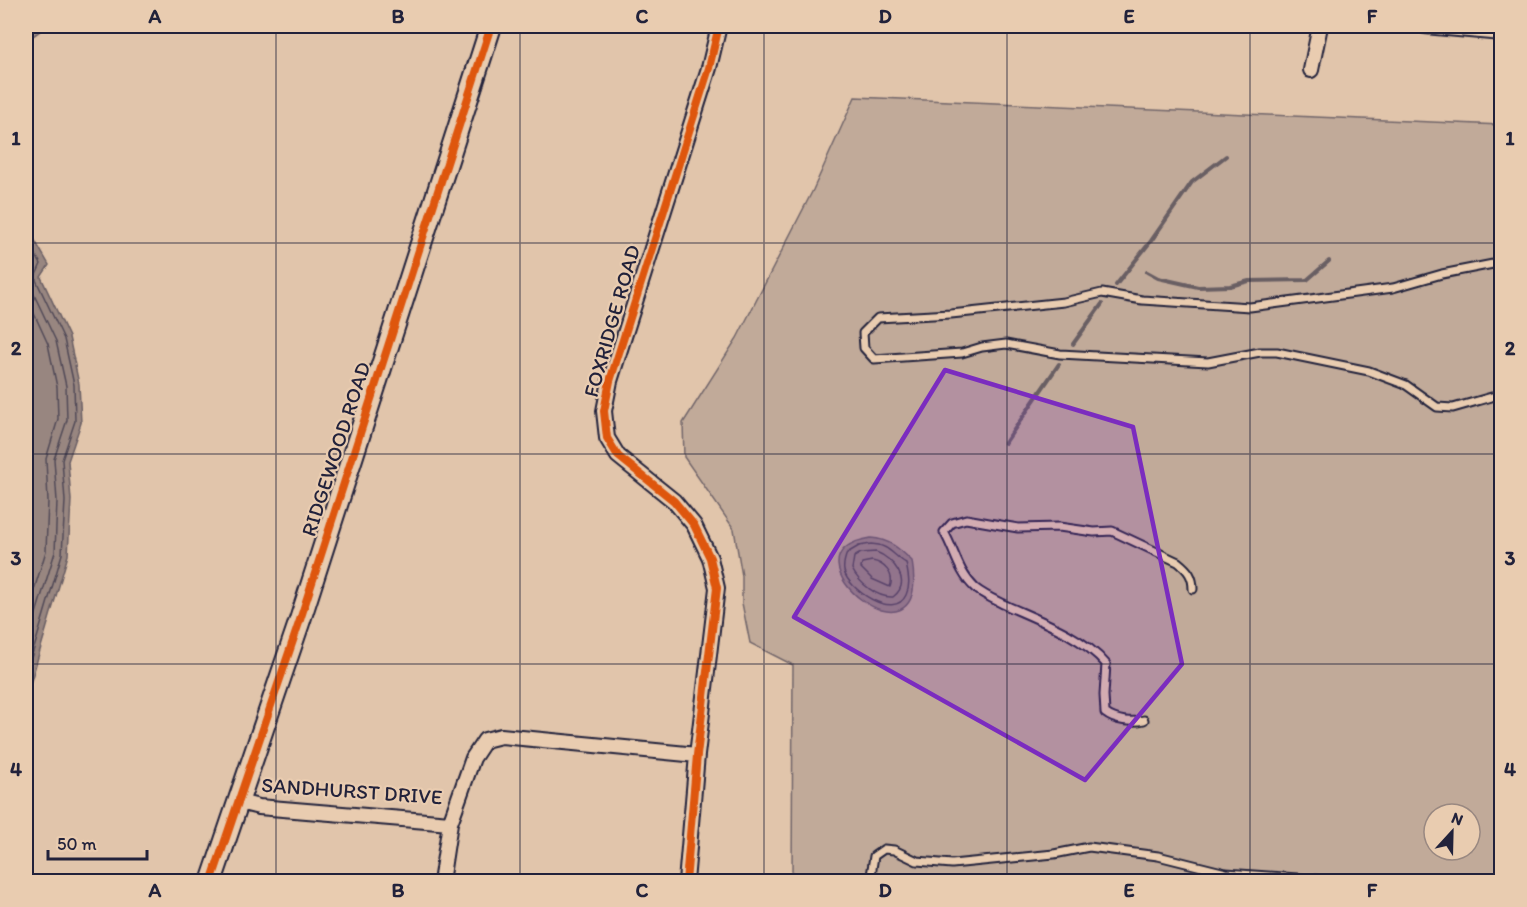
<svg xmlns="http://www.w3.org/2000/svg" width="1527" height="907" viewBox="0 0 1527 907" font-family="Itim,sans-serif">
<style>
.green{fill:#c1aa99;stroke:#72666a;stroke-width:1.5;fill-rule:evenodd}
.water{fill:#988680;stroke:#695e64;stroke-width:1.5}
.lines{fill:none;stroke-linecap:round;stroke-linejoin:round}
.shore{stroke:#514a57;stroke-width:1.5}
.stream{stroke:#695e64;stroke-width:4}
.lane-casing{stroke:#22223b;stroke-width:11}
.street-casing{stroke:#22223b;stroke-width:18}
.secondary-casing{stroke:#22223b;stroke-width:24}
.lane{stroke:#e9ccb0;stroke-width:7}
.street{stroke:#e9ccb0;stroke-width:14}
.secondary{stroke:#e9ccb0;stroke-width:20}
.cycleway-casing{stroke:#e9ccb0;stroke-width:11}
.cycleway{stroke:#de560e;stroke-width:8}
.marked{fill:#7b2cbf;fill-opacity:0.2;stroke:#7b2cbf;stroke-width:4.5;stroke-linejoin:round}
.grid{fill:none;stroke:#22223b;stroke-width:1.5;stroke-opacity:0.55}
.labels{text-anchor:middle;stroke-width:4.5;stroke-linejoin:round;paint-order:stroke}
.street-label{font-size:21px;fill:#22223b;stroke:#e9ccb0}
.neatline{fill:none;stroke:#22223b;stroke-width:2}
.grid-label{font-size:20px;text-anchor:middle;font-weight:bold;fill:#22223b}
</style>
<rect width="100%" height="100%" fill="#e1c5ab"/>
<filter id="ink" filterUnits="userSpaceOnUse"><feTurbulence type="fractalNoise" baseFrequency=".0167" numOctaves="2"/><feDisplacementMap in="SourceGraphic" scale="12" xChannelSelector="R" yChannelSelector="G"/><feConvolveMatrix kernelMatrix="1 2 1 2 8 2 1 2 1" color-interpolation-filters="sRGB"/></filter>
<g filter="url(#ink)">
<path class="green" d="M855,97L1501,125V881H792L793,665L750,643L742,603V576L734,529L684,457L683,423L737,338L813,190ZM1434,814H1470V850H1434Z"/>
<path class="water" d="M26,26H47L26,41Z
M26,225L49,265L41,277L69,337L79,384L81,423L68,461L71,500L68,555L26,698Z
M871,538C889,539 900,549 912,561C932,680 771,553 871,538Z"/>
<g class="lines">
<path class="shore" d="M26,239L41,264L36,275V280L64,339L74,385L75,421L62,460L65,501L62,554L26,675
M26,253L32,265L28,274V282L56,341L66,386L67,420L54,459L57,501L55,552L26,646
M26,296L48,344L57,387L58,419L46,459L48,501L46,551L26,616
M871,544C890,545 892,555 906,563C908,574 911,585 906,595C894,621 848,589 844,571C843,565 845,558 847,553L859,546Z
M876,552C893,558 913,582 893,597C877,598 859,583 852,569L854,557L861,553Z
M872,561C884,563 895,574 890,587L872,579L861,568L862,563Z"/>
<path class="stream" d="M1147,272L1158,278L1198,287L1230,286L1249,281L1307,280L1329,261
M1116,285L1151,241L1192,182L1226,156
M1073,344L1102,304
M1005,443L1059,364"/>
<g class="lane-casing">
<path id="lane" d="M1502,259L1493,264L1442,274L1393,288L1265,305L1250,307L1142,300L1102,293L1064,302L951,314L878,318L863,333L864,348L874,359L962,353L982,347L1006,344L1060,354L1208,362L1260,352H1277L1369,371L1406,385L1437,407L1453,408L1502,394
M1144,720C1132,723 1115,721 1105,713L1104,695L1106,664C1081,635 1038,620 1003,604C993,599 984,595 975,588C958,572 955,551 944,532L952,523L966,519L1018,528L1059,527L1094,532L1112,531L1178,562C1188,570 1193,576 1193,589
M870,882L874,856L884,849L894,850L917,861L952,864L1054,854L1089,847L1158,856L1226,873L1353,882"/>
</g>
<g class="street-casing">
<path id="street" d="M1425,26L1502,33
M1311,70L1320,26
M239,802L259,807L450,823L473,758L485,740L501,736L697,755
M441,882L450,823
M686,882L697,755L717,588L710,558L694,525L674,501L618,456L607,438L604,411L610,381L709,68L719,26"/>
</g>
<g class="secondary-casing">
<path id="secondary" d="M211,882L300,620L491,26"/>
</g>
<use href="#lane" class="lane"/>
<use href="#street" class="street"/>
<use href="#secondary" class="secondary"/>
<g class="cycleway-casing">
<path id="cycleway" d="M211,882L300,620L491,26
M686,882L697,755L717,588L710,558L694,525L674,501L618,456L607,438L604,411L610,381L709,68L719,26"/>
</g>
<use href="#cycleway" class="cycleway"/>
</g>
</g>
<path class="marked" d="M945,370L1133,427L1182,664L1085,780L794,617Z"/>
<path class="grid" d="M276,26V882M520,26V882M764,26V882M1007,26V882M1250,26V882M26,243H1502M26,454H1502M26,664H1502"/>
<g class="labels">
<g class="street-label">
<text transform="translate(612 321) rotate(-74)" y="7">FOXRIDGE ROAD</text>
<text transform="translate(336 449) rotate(-72)" y="7">RIDGEWOOD ROAD</text>
<text transform="translate(352 791) rotate(4)" y="7">SANDHURST DRIVE</text>
</g>
</g>
<rect width="1527" height="907" fill="none" stroke="#e9ccb0" stroke-width="66"/>
<g transform="translate(1452 832) rotate(22)"><circle r="28" fill="#e9ccb0" stroke="#998881" stroke-width="1.5"/>
<path d="M0-4.5L10 22L0 15L-10 22Z" fill="#22223b"/>
<text y="-9" font-size="16" font-weight="bold" text-anchor="middle" fill="#22223b">N</text>
</g>
<path d="M48 850v9h99v-9" fill="none" stroke="#22223b" stroke-width="3"/>
<text x="57" y="850" font-size="18" fill="#22223b" stroke="#e9ccb0" stroke-width="4.5" paint-order="stroke">50 m</text>
<rect x="33" y="33" width="1461" height="841" class="neatline"/>
<g class="grid-label">
<text x="155" y="23">A</text>
<text x="398" y="23">B</text>
<text x="642" y="23">C</text>
<text x="885" y="23">D</text>
<text x="1129" y="23">E</text>
<text x="1372" y="23">F</text>
<text x="16" y="145">1</text>
<text x="1510" y="145">1</text>
<text x="16" y="355">2</text>
<text x="1510" y="355">2</text>
<text x="16" y="565">3</text>
<text x="1510" y="565">3</text>
<text x="16" y="776">4</text>
<text x="1510" y="776">4</text>
<text x="155" y="897">A</text>
<text x="398" y="897">B</text>
<text x="642" y="897">C</text>
<text x="885" y="897">D</text>
<text x="1129" y="897">E</text>
<text x="1372" y="897">F</text>
</g>
</svg>
